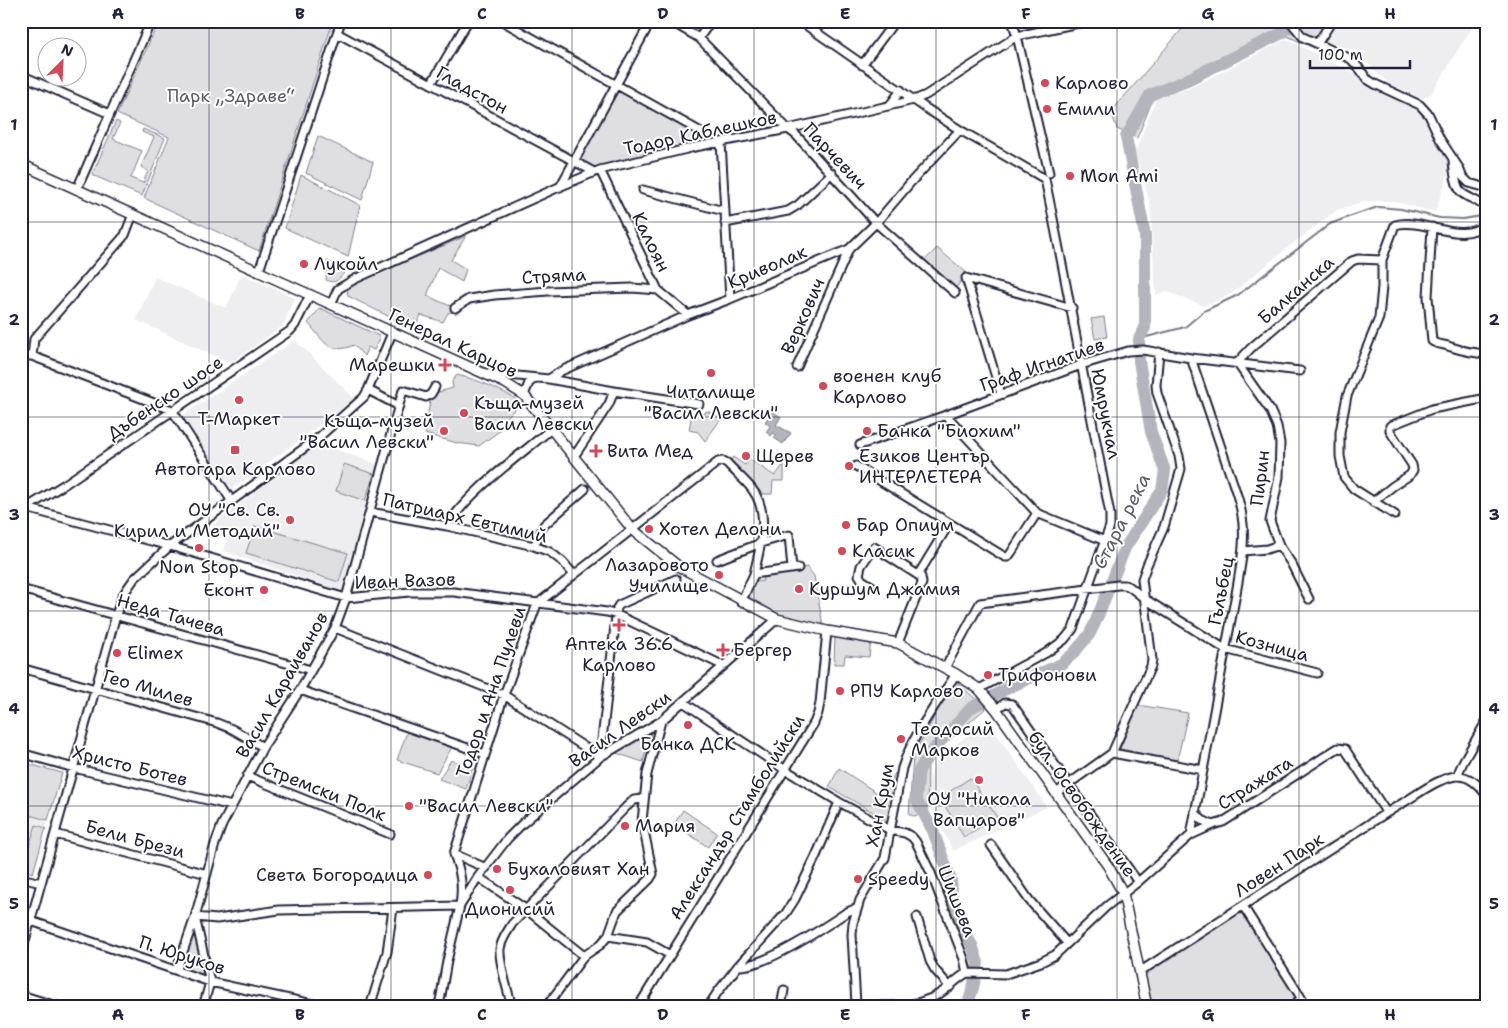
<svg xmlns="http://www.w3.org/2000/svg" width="1508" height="1028" viewBox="0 0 1508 1028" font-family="'Shantell Sans',sans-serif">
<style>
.built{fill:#eeeef1}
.green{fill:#dfdfe2;stroke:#80808e}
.water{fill:#b4b4bc;stroke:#7a7a88}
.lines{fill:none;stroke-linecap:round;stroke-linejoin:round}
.stream{stroke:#7a7a88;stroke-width:2}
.river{stroke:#b4b4bc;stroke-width:12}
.minor-casing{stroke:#22223b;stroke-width:11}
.major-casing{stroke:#22223b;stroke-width:12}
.minor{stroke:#fff;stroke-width:7}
.major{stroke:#fff;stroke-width:9}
.grid{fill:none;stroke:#22223b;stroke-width:1;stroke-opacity:0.55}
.poi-dot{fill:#d1495b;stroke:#fff;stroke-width:2}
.labels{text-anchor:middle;stroke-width:4;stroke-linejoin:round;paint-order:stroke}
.poi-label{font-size:18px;fill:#22223b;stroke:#fff;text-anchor:start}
.street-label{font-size:18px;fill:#22223b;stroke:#fff}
.park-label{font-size:18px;fill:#5b5b6d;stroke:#fff}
.water-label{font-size:19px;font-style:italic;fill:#5c5c6f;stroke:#fff}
.neatline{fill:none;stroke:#22223b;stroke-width:2}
.grid-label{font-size:16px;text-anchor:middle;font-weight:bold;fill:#22223b}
</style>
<rect width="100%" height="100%" fill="#fff"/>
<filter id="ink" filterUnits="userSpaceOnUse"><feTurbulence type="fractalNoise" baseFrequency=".02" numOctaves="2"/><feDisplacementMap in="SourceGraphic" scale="10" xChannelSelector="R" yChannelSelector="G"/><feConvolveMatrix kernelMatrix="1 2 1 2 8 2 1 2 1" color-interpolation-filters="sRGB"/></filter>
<g filter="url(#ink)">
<path class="built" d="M1337,21H1476L1431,94L1422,99L1389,83L1376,72L1357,51L1324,41Z
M1287,39L1422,109L1452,163L1435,212L1392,201H1364L1337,210L1291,245L1231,294L1204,306L1166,291L1156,295L1150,203L1135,152L1156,99L1190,88Z
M242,274L295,298L283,326L230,363L136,320L155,277L226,308Z
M295,340L355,399L232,489L182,416Z
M318,443L377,464L362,515L344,592L223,551L227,540L218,536L220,530L213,525Z
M987,720L1047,807L953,851L931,808L928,789L932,770L937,759Z
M21,762L62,773L33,873L21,869Z"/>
<path class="green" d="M159,21H333L259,251L144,198L169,137L117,114Z
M677,21H707L698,34Z
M1189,21H1330L1314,48L1287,36L1189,85L1154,97L1137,138L1117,129L1111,112Z
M616,85L703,133L695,147L600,170L573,161Z
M116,121L120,123L113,139L142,151L131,178L143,183L148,171L141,167L154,137L142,132L143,129L165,138L142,196L92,175Z
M318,136L373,162L362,200L306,173Z
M301,175L360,205L348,257L285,228Z
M466,236L451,260L466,269L462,282L438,268L427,296L460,310L448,313L443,322L421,315L414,329L348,296L347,287Z
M937,248L967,273L956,288L924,261Z
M327,261L346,270C340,278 336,285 326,280Z
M320,308L379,336V341L374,350L368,347L364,356L354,345C329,356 323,340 308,323Z
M1104,317L1107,337L1095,339L1091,319Z
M457,375C476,379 506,391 521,403L506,418L498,432L479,446L457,443L425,434L431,394L453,388L452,381Z
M706,411L715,414L721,419L705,441L698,432L689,430L692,412L705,414Z
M733,457L745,465L749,459L775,476L784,464V481H773L772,494H763L731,460Z
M344,464L374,474L365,501L336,491Z
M255,526L348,553L339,582L246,553Z
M807,567L814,576L823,625L790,618L776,613L747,596L753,582L763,581L761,575Z
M835,636L871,641L869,657L845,655L844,664H834Z
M954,680L986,708L933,754L928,764L927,814L913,816L909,814L913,756Z
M1138,705L1188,713L1177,761L1120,749Z
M653,725L643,762L610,751Z
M407,732L452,747L437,773L397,760Z
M451,760L473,767L466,789L439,779Z
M21,762L62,773L48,820L21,813Z
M839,768L883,797L895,773L900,776L892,823L829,787Z
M970,778L997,817L964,837L940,798Z
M683,810L717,833L708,847L674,824Z
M36,825L46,828L33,873L21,869V850L23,847L28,849Z
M1243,906L1301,998L1294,1007H1147L1141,971Z
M195,917L210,982L177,969Z
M1053,1001L1070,1004L1076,1007H1015Z"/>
<path class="water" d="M772,411L781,417L776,425L791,433L783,444L774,438L776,435L773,433L771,436L766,432L770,426L765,422Z"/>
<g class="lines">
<path class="stream" d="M1139,339L1185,327L1204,311L1238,295L1330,224L1354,215L1378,207L1401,209L1440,218L1463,219L1487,215"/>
<path class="river" d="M967,1007L973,988L978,963L972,945L963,931L953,906L951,880L933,831L916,799L919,770L931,752L971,708L1008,688L1061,664L1073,654L1089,635L1095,623L1125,548L1162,490L1165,471L1151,432L1139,361V339L1145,328V235L1126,137L1150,95L1184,81L1282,33L1296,21"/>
<g class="minor-casing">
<path id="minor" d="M502,21L703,133
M670,21L699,38L788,129L796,135L876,223L955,293
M800,21L924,107L960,130L1045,179C1068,290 1088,402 1110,514V526L1073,629L1064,640L1046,653L979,689
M1012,21L1017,36L1049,173
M1290,21L1303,37L1351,59L1359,68L1367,79L1375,84L1420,105L1429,115L1440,139L1459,168L1462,176L1469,183L1487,188
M337,33L594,172
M699,38L711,21
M1317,44L1332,21
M862,65L895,21
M21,75L110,114
M431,84L468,21
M890,105L901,90
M721,142L730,299
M1453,161C1454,171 1455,186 1462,193C1470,199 1480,201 1487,209
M600,170L658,290L688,315
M560,187L651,21
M77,189L151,21
M643,190L724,211
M133,214L125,235L34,339L32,356L172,410L231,500
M725,223L788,211L798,205L832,173
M1432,227L1428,297L1432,341C1437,345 1444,344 1451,347C1463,351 1474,353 1487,354
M259,271L341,21
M966,278L1001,394
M966,278L1072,308
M331,304L338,289L355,279L559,187L600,170L695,147L788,129L914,100L926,95L1017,36L1088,21
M455,308L469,299L494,295L548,291L632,288L658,290
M21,356H32
M1191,358L1235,489C1238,498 1241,507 1242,516C1246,540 1241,564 1237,588L1191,835
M797,367L849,249
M487,373L549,379L614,391L699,404
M549,379L561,371L688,315L730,299L849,249L876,223L911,182L960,130
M368,390L399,406
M524,395L529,383L535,378
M946,415L1037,513
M860,445L946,415L1081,365L1128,351L1143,350L1191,358L1300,371
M573,456L577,452L609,404L614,391
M856,466L1005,557H1008L1011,553L1037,513L1105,541
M1373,502L1393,486L1410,475L1413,470L1412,465L1390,431V426L1392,425L1432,409L1487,398
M26,508L170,546L346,598L410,592H454L607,612L617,615L724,666
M21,511L65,484L290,331L295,325L310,295
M370,512L447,526L534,546L550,552L563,562L574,575
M1395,515L1354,489L1344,477L1340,456V432L1347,396L1379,318L1382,287V260L1395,225C1426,217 1460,247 1487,223
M447,526C470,490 518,457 551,429
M534,546L544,525L585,489
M1243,551L1267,549L1279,545
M717,560L761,543L789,535L792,569
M918,575L946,529
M873,587L862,580L859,575L861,566L874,547L921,577L922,583L898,643
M21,589L311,670
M1309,599L1291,563L1279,545L1270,521L1279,477L1280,443L1277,426L1270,410L1237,363L1251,348L1352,261L1358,259L1382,260
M741,602L754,574L798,568
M335,628L504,695L600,757L617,608L619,605L676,579
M21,668L217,723L232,729L263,747
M945,668L980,603L1118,585H1125L1130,587L1145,599L1225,649L1317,673
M300,690L485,754
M683,702L784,769L839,802L890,830L905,833L912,837L916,842L931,873L964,959L967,973
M996,709L1005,703L1012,704L1138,882
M21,753L74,768L232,806
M1112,753L1203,770
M247,776L390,834
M1457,776L1463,762L1487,720
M1056,793L1112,753L1151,666L1152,660L1142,579L1147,565L1164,527L1181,469L1179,456L1157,393L1156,385L1159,352
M1195,812L1202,820L1213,825
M55,834L207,874
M991,845L1029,900L1067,943
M454,854L486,868
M478,877L527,910L584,956
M21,878L41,883
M1243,906L1307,1007
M917,917L930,961L935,970L950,987
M31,921L210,982L327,1007
M608,936L647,942L670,955
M21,955L116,615L122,597L127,589L134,579L150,564L170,546L318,438L364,397L368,390L392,333
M738,966C763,968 825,927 847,912L857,908
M177,969L195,917L217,919L279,910L460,906C463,886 461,873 454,854L504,695L537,604L718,462L723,461L727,463C735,472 745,480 752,489C771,514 760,547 754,574
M1141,971C1210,927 1279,883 1348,838C1367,825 1386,813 1406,801C1421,792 1437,779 1456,776C1469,775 1480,786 1487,796
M21,995L60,1007
M856,1004C883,1007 915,1009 939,994C949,988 957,978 967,973L1006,974L1041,962L1055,955L1107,906L1138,882L1191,835L1213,825L1223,822L1338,748L1345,749L1386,812
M853,1006L856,1004L852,935L853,923L860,900L885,858L902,768C912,736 937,703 956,674
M203,1007L210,982L195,917L215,844L222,825L263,747L300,690L335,628L346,598L403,390L426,397L431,394L435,387
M370,1007L387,952L393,908
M436,1007L440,1001L447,961L460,906L478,877L508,838L523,823L600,757L661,721L777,619
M512,1007C508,991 499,964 500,949C501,940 508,931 512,924L626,807L634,800L644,799
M546,1007L584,956L600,945L608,936L617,911L650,879L653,874L642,821L647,774L661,721
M638,1007L814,723L818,713L820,703L827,631
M708,1007L717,993L738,966L786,913L795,899L816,856L839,802
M781,1007L784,990
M1294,1007L1301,998"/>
</g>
<g class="major-casing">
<path id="major" d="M21,164L505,383L524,395L632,529L678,566L777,619L827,631L898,643L956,674L979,689L996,709L1108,866L1123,893L1147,1007"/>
</g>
<use href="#minor" class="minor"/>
<use href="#major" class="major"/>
</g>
</g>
<path class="grid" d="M209,21V1007M391,21V1007M572,21V1007M754,21V1007M936,21V1007M1117,21V1007M1299,21V1007M21,222H1487M21,417H1487M21,611H1487M21,806H1487"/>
<g class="poi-dot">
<circle cx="1045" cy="83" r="5"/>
<circle cx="1047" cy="109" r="5"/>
<circle cx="1070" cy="176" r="5"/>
<circle cx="304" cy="264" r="5"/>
<path d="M442.5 357.5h5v5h5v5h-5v5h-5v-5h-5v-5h5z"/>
<circle cx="711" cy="373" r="5"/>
<circle cx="823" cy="386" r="5"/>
<circle cx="239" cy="400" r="5"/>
<circle cx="464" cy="413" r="5"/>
<circle cx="444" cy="431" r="5"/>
<circle cx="867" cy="431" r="5"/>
<rect x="230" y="445" width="10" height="10" rx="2.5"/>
<path d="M593.5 443.5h5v5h5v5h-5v5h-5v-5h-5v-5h5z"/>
<circle cx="746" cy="456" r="5"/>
<circle cx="849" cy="466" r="5"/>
<circle cx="290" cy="520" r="5"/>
<circle cx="846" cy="525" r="5"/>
<circle cx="649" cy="529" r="5"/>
<circle cx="199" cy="548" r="5"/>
<circle cx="842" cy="551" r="5"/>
<circle cx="719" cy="575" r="5"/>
<circle cx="799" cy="589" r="5"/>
<circle cx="264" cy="590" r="5"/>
<path d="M616.5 617.5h5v5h5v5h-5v5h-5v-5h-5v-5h5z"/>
<path d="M720.5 642.5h5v5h5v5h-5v5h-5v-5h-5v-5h5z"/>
<circle cx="117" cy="653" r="5"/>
<circle cx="988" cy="675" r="5"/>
<circle cx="840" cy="691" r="5"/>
<circle cx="688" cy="725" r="5"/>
<circle cx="901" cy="739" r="5"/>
<circle cx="979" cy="780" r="5"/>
<circle cx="409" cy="806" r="5"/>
<circle cx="625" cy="826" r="5"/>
<circle cx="497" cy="869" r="5"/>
<circle cx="428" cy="875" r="5"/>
<circle cx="858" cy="879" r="5"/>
<circle cx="510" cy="890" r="5"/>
</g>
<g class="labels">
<g class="poi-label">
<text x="1055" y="89">Карлово</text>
<text x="1057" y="115">Емили</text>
<text x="1080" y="182">Mon Ami</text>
<text x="314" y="270">Лукойл</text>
<text x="435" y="371" text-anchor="end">Марешки</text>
<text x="833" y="382">военен клуб<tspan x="833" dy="21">Карлово</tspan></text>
<text x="711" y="398" text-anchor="middle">Читалище<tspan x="711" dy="21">"Васил Левски"</tspan></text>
<text x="474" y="409">Къща-музей<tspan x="474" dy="21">Васил Левски</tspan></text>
<text x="239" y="425" text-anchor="middle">Т-Маркет</text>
<text x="434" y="427" text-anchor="end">Къща-музей<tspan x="434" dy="21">"Васил Левски"</tspan></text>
<text x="877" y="437">Банка "Биохим"</text>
<text x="607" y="457">Вита Мед</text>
<text x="756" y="462">Щерев</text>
<text x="859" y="462">Езиков Център<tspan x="859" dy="21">ИНТЕРЛЕТЕРА</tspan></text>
<text x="235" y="475" text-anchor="middle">Автогара Карлово</text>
<text x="280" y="516" text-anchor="end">ОУ "Св. Св.<tspan x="280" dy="21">Кирил и Методий"</tspan></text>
<text x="856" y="531">Бар Опиум</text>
<text x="659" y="535">Хотел Делони</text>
<text x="852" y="557">Класик</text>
<text x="709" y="571" text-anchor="end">Лазаровото<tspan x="709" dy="21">Училище</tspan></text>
<text x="199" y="573" text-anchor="middle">Non Stop</text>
<text x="809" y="595">Куршум Джамия</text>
<text x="254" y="596" text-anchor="end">Еконт</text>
<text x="619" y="650" text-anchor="middle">Аптека 36.6<tspan x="619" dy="21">Карлово</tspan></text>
<text x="733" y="656">Бергер</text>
<text x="127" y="659">Elimex</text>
<text x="998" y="681">Трифонови</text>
<text x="850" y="697">РПУ Карлово</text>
<text x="911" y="735">Теодосий<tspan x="911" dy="21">Марков</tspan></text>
<text x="688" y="750" text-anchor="middle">Банка ДСК</text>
<text x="979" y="805" text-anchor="middle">ОУ "Никола<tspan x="979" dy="21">Вапцаров"</tspan></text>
<text x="419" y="812">"Васил Левски"</text>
<text x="635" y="832">Мария</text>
<text x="507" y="875">Бухаловият Хан</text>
<text x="418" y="881" text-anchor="end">Света Богородица</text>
<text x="868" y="885">Speedy</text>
<text x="510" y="915" text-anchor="middle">Дионисий</text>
</g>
<g class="street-label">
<text transform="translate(472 90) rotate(29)" y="6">Гладстон</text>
<text transform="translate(700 133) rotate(-12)" y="6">Тодор Каблешков</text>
<text transform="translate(835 156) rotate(47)" y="6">Парчевич</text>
<text transform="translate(651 242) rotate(64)" y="6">Калоян</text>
<text transform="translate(767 267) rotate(-23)" y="6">Криволак</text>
<text transform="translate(554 276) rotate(-3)" y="6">Стряма</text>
<text transform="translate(1296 290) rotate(-41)" y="6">Балканска</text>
<text transform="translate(803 316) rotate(-66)" y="6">Веркович</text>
<text transform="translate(453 343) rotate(25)" y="6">Генерал Карцов</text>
<text transform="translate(1042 365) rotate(-19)" y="6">Граф Игнатиев</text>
<text transform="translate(165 398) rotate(-34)" y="6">Дъбенско шосе</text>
<text transform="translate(1106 414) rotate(79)" y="6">Юмрукчал</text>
<text transform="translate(1260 478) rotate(-83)" y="6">Пирин</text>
<text transform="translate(465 518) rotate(13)" y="6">Патриарх Евтимий</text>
<text transform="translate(405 581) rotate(-2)" y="6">Иван Вазов</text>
<text transform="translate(1221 591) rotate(-79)" y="6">Гълъбец</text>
<text transform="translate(171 615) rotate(16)" y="6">Неда Тачева</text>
<text transform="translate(1272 646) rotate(15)" y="6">Козница</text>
<text transform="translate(282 685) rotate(-60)" y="6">Васил Караиванов</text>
<text transform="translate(148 688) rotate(16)" y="6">Гео Милев</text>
<text transform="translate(491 692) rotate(-71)" y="6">Тодор и Ана Пулеви</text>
<text transform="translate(620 729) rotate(-35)" y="6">Васил Левски</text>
<text transform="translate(130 766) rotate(14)" y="6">Христо Ботев</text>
<text transform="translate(1255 783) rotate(-32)" y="6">Стражата</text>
<text transform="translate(324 791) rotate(22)" y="6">Стремски Полк</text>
<text transform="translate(1082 804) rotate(55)" y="6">бул. Освобождение</text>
<text transform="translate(880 805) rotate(-79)" y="6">Хан Крум</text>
<text transform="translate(737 817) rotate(-58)" y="6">Александър Стамболийски</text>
<text transform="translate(135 839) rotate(15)" y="6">Бели Брези</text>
<text transform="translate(1279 865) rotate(-33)" y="6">Ловен Парк</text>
<text transform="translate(957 901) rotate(68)" y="6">Шишева</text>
<text transform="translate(182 955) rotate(18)" y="6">П. Юруков</text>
</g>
<g class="park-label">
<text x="231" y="102">Парк „Здраве“</text>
</g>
<g class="water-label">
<text transform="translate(1121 521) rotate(-63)" y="7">Стара река</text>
</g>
</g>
<rect width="1508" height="1028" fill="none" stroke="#fff" stroke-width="55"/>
<g transform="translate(62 62) rotate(24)"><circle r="24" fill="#ffffff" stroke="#a7a7b1"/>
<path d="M0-4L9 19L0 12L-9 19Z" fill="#d1495b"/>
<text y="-8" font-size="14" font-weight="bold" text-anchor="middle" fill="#22223b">N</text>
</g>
<path d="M1310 60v8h100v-8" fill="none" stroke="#22223b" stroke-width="2.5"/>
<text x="1318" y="60" font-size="15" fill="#22223b" stroke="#ffffff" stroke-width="4" paint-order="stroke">100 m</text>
<rect x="28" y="28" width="1452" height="972" class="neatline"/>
<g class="grid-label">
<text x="118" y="19">A</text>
<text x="300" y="19">B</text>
<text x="482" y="19">C</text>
<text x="663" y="19">D</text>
<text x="845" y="19">E</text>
<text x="1026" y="19">F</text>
<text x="1208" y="19">G</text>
<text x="1390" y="19">H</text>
<text x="14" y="130">1</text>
<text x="1494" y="130">1</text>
<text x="14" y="325">2</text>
<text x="1494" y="325">2</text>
<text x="14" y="520">3</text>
<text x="1494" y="520">3</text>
<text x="14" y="714">4</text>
<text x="1494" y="714">4</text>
<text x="14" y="909">5</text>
<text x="1494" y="909">5</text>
<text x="118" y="1020">A</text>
<text x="300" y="1020">B</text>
<text x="482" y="1020">C</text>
<text x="663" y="1020">D</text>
<text x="845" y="1020">E</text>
<text x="1026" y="1020">F</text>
<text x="1208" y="1020">G</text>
<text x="1390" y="1020">H</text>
</g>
</svg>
